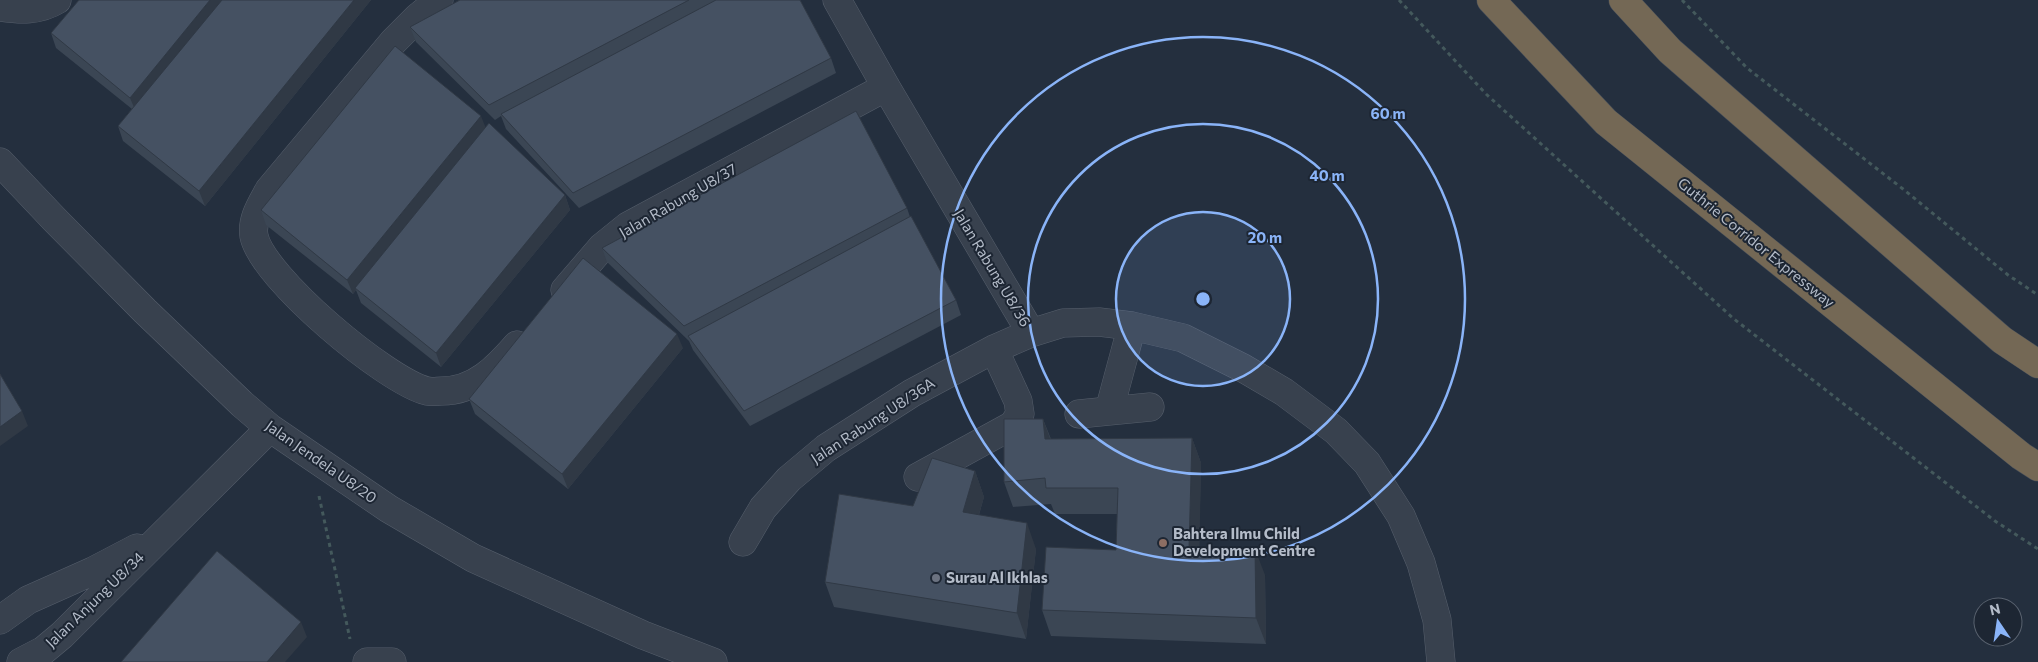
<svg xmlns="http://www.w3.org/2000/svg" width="2038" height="662" viewBox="0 0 2038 662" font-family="Commissioner,sans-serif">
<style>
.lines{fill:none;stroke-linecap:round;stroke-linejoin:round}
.minor-casing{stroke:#565f6c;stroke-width:29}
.highway-casing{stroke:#434c59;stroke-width:29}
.path{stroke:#44595c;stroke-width:3;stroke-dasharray:4 4;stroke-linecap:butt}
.minor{stroke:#38414e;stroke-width:28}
.highway{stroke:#746855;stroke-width:28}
.wall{fill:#3b4654}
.shaded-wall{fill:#303945}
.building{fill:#455162;stroke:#303945}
.ring{fill:none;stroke:#8ab4f8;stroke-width:2.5}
.education-dot{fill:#8d6e63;stroke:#1d2633;stroke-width:2}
.worship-dot{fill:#6b7280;stroke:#1d2633;stroke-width:2}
.labels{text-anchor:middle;stroke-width:4;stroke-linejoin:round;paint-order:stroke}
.street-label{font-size:15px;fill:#b4bcc9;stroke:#1d2633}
.poi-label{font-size:15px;font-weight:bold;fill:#b4bcc9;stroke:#1d2633;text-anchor:start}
.centre{fill:#8ab4f8;stroke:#1d2633;stroke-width:2.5}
.ring-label{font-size:15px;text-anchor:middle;font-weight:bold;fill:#8ab4f8;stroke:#1d2633;stroke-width:4;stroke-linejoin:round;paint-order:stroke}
</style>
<rect width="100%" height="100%" fill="#242f3e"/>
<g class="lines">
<g class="minor-casing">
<path id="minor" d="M439,0L418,17L393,42L269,190C262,203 251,219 254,236C262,277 386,381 427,391C432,392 438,391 442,391C475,391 497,368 517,345
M837,0L886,87L1031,333
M0,7C20,10 39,11 57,0
M0,162L55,220L145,311L242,404L270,428L389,509L473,558L643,635L713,662
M565,290L602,247L628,226L886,87
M1109,411L1150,407
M1079,414L1109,411L1132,326
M918,477L1013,425L1020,414L1018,401L994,349
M743,542L763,508L789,479L826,448L912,393L994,349L1031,333L1063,323L1099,322L1132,326L1183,338L1243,368L1284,392L1336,431L1367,463L1401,516L1421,563L1437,620L1441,662
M0,620L28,600L93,571L137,548
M21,662L44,650L62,635L270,428
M367,662H392"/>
</g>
<g class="highway-casing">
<path id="highway" d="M1491,0L1606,122L2021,456L2038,467
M1623,0L1670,51L2002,340L2038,364"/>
</g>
<path class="path" d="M1399,0L1486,94L1734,319L1995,521L2038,549
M1682,0L1747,68L1903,189L2008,275L2038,295
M319,496L350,639"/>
<use href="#minor" class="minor"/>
<use href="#highway" class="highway"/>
</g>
<path class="wall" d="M79,0H371L205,206L123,141L118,126L132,109L56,48L51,33Z
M460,0H800L831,58L836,73L579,208L506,129L501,116L495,120L416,42L410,27Z
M485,128L565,195L570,210L441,367L361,303L356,290L353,294L266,225L261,210Z
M907,208L910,217L956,300L961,315L750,426L693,350L689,341L607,262L602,248Z
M683,348L568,489L475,414L469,399Z
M1043,419L1051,439L1192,438L1201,463L1199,549L1265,575L1266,644L1051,636L1042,610L1116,550L1117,514H1055L1051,504L1013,507L1004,482Z
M975,471L984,497L979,515L1036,549L1026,639L834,607L825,582Z"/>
<path class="shaded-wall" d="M210,0H227L136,112L130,98Z
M354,0H371L205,206L199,191Z
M481,116L487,131L355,288L356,290L353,294L347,280Z
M565,195L570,210L441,367L436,353Z
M677,334L683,348L568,489L562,474Z
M22,411L28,426L0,446V427Z
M1043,419L1052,444L1045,439Z
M1192,438L1201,463L1199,574L1189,549Z
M975,471L984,497L972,538L963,512Z
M1027,523L1036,549L1026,639L1017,613Z
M1255,549L1265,575L1266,644L1256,618Z
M301,622L307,637L285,662H267Z"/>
<path class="building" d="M79,0H210L130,98L51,33Z
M222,0H354L199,191L118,126Z
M460,0H689L489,105L410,27Z
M716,0H800L831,58L573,193L501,114Z
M395,46L481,116L347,280L261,210Z
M856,111L907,208L684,326L602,248Z
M489,123L565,195L436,353L355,288Z
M911,216L956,300L744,411L688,336Z
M583,258L677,334L562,474L469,399Z
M0,374L22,411L0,427Z
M1004,419H1043L1045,439L1192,438L1189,549H1255L1256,618L1042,610L1046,547L1116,550L1118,488H1046L1045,478L1004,482Z
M932,458L975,471L963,512L1027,523L1017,613L825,582L839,494L913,506Z
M217,551L301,622L267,662H121Z"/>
<circle cx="1203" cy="299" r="87" fill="#8ab4f8" fill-opacity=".12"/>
<g class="ring">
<circle cx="1203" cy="299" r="87"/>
<circle cx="1203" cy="299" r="175"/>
<circle cx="1203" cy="299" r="262"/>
</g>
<circle class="education-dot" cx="1163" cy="543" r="5"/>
<circle class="worship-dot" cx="936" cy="578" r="5"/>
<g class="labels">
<g class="street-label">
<text transform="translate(678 201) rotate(-30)" y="5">Jalan Rabung U8/37</text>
<text transform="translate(1756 243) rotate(39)" y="5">Guthrie Corridor Expressway</text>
<text transform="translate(992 268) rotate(59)" y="5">Jalan Rabung U8/36</text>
<text transform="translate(873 421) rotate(-33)" y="5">Jalan Rabung U8/36A</text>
<text transform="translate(321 462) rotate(35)" y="5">Jalan Jendela U8/20</text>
<text transform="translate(95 600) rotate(-44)" y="5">Jalan Anjung U8/34</text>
</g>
<g class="poi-label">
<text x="1173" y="539">Bahtera Ilmu Child<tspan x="1173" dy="17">Development Centre</tspan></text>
<text x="946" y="583">Surau Al Ikhlas</text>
</g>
</g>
<circle cx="1203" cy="299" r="8" class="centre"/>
<g class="ring-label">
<text x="1388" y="119">60 m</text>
<text x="1327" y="181">40 m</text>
<text x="1265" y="243">20 m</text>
</g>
<g transform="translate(1998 622) rotate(347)"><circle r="24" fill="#1d2633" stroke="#59626f"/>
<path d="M0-4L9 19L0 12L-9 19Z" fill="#8ab4f8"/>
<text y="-8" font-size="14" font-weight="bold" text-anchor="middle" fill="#b4bcc9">N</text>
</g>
</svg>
